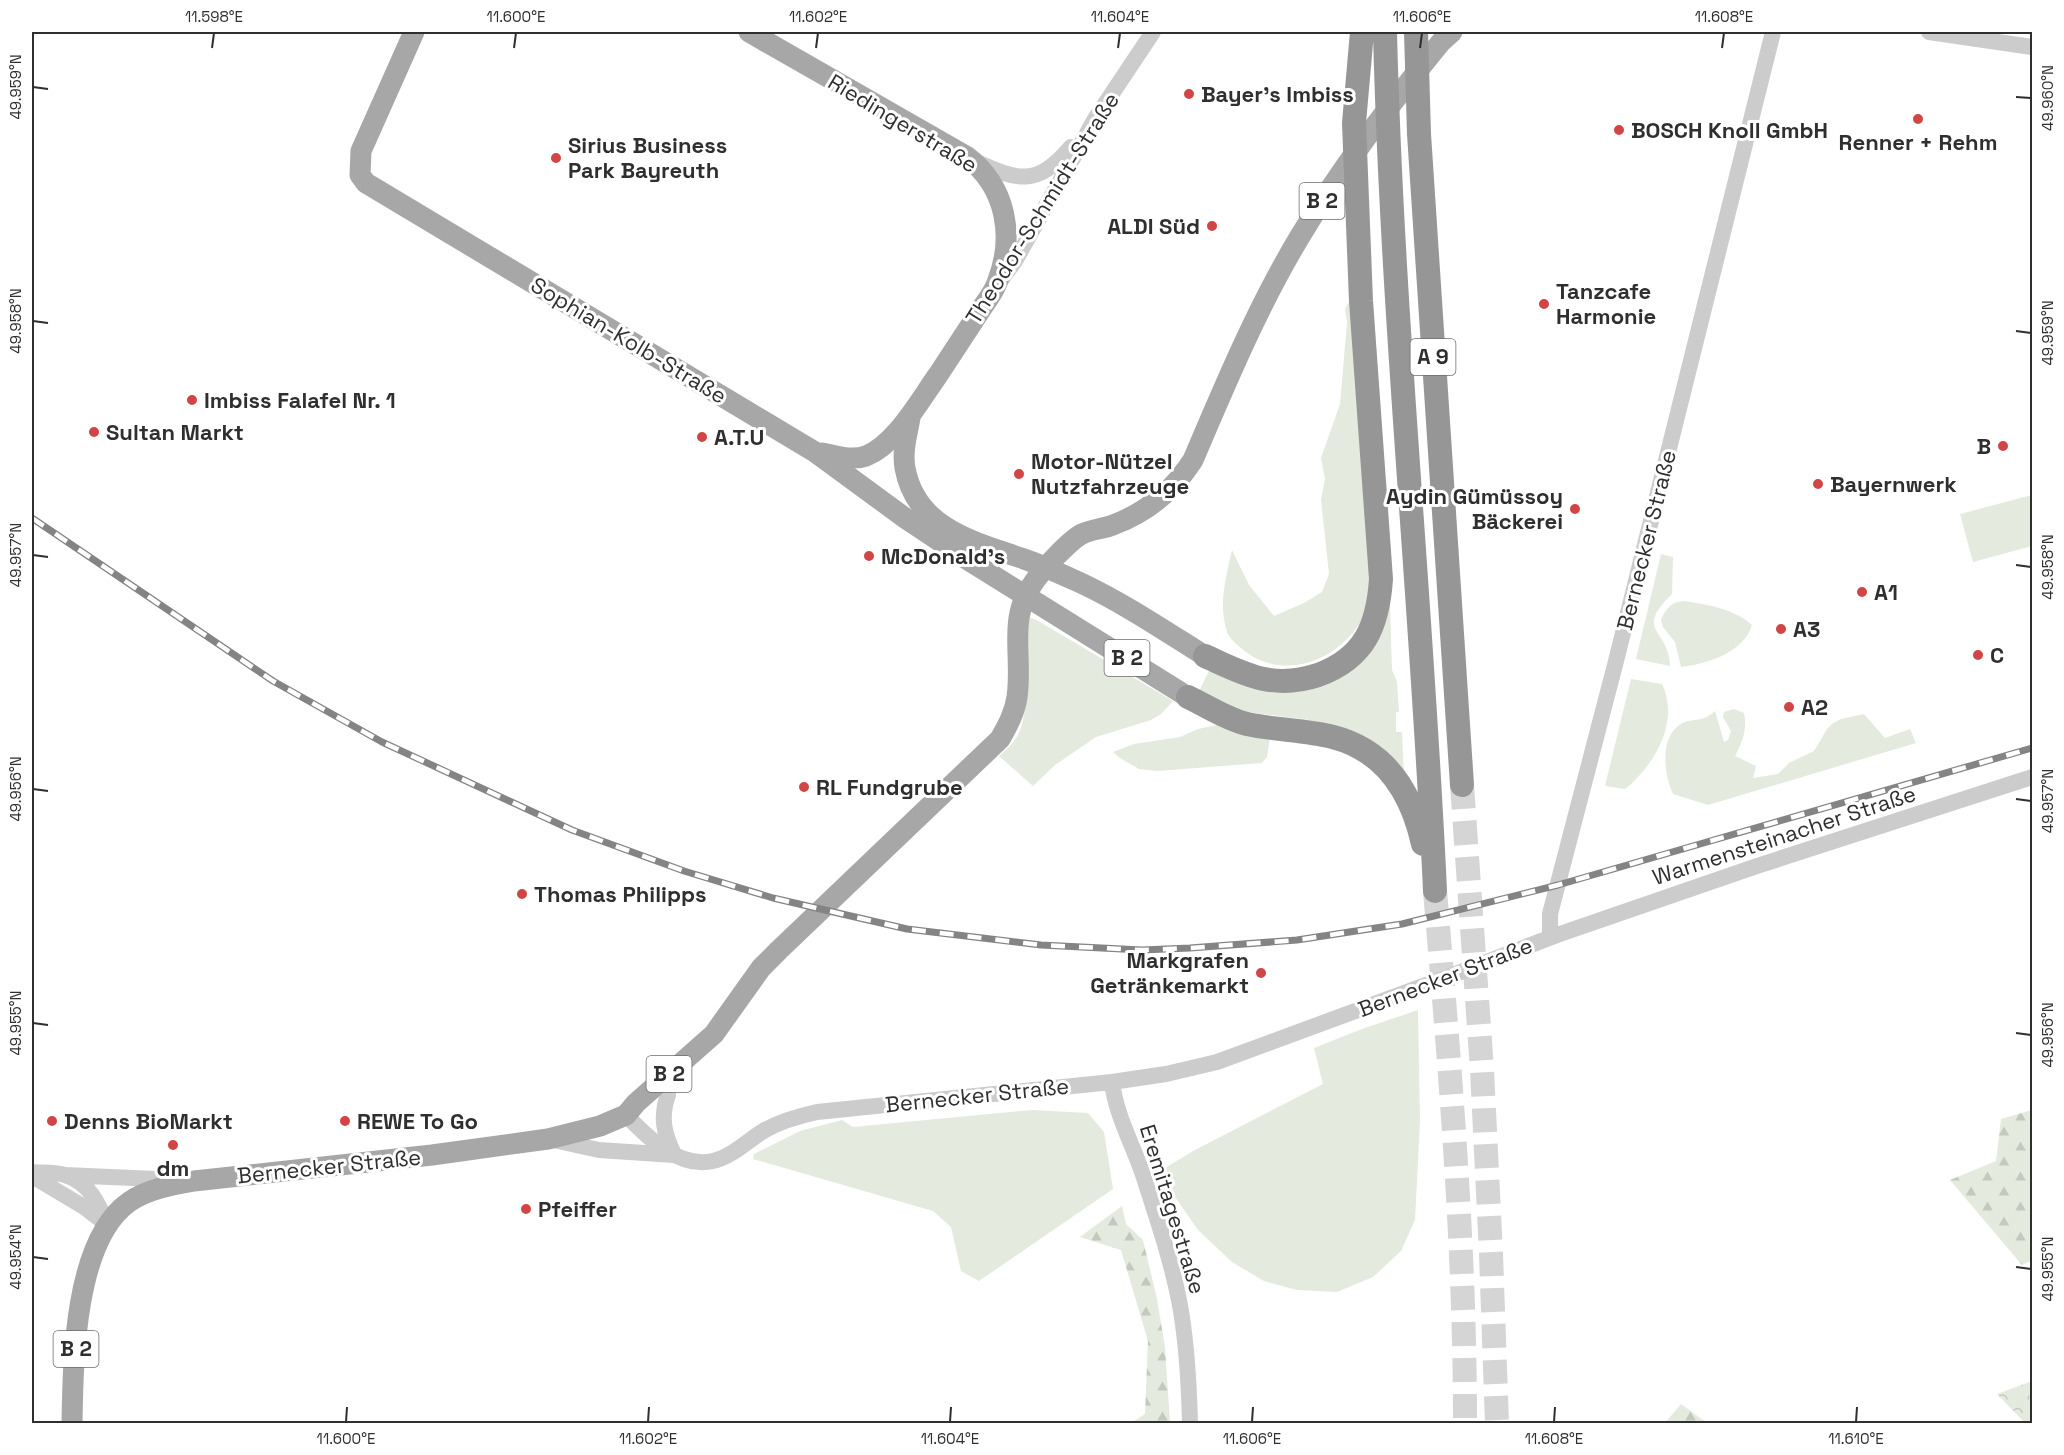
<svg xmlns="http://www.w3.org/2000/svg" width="2064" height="1455" viewBox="0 0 2064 1455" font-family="'Space Grotesk',sans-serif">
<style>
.green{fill:#e4eade}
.forest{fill:url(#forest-firs)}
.park{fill:url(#park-crowns)}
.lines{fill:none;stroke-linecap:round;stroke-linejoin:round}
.highway-tunnel{stroke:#d5d5d5;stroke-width:24;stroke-dasharray:24 12;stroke-linecap:butt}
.minor{stroke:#ccc;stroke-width:16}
.major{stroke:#a7a7a7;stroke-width:21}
.highway{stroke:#969696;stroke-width:24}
.rail-casing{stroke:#848484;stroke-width:7}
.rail{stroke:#fff;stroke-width:4.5;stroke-dasharray:14;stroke-linecap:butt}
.ticks{fill:none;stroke:#2f2f2f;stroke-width:2}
.poi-dot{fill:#d24546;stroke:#fff;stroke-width:2}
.labels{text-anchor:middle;stroke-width:6;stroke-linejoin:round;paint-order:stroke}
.shield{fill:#fff;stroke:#6d6d6d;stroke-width:1.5}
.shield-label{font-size:21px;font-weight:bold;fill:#2f2f2f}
.poi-label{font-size:22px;font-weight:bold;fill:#2f2f2f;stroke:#fff;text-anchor:start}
.street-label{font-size:22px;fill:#2f2f2f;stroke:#fff}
.neatline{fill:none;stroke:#2f2f2f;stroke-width:2}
.ticks-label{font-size:15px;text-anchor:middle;fill:#2f2f2f}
</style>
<defs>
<pattern id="forest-firs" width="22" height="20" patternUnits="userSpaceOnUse" patternTransform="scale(1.5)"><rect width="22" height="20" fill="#e4eade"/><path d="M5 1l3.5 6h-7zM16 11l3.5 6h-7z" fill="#c4c9bf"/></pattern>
<pattern id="park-crowns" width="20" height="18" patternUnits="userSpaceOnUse" patternTransform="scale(1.5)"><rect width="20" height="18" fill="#e4eade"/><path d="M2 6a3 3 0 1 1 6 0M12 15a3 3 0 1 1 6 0" fill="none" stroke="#c4c9bf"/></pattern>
</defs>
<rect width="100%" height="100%" fill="#fff"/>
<path class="green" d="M1356,289L1373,594C1369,604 1365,615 1360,623C1337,658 1296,676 1257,659C1248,654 1230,641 1227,632C1218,605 1226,577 1232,550L1249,585L1274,616L1304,603L1322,592L1329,574L1321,500L1325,479L1321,458L1340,404L1347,323L1345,309Z
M2032,495V546L1973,562L1960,514Z
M1388,542L1392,670L1397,682L1399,712H1396V732H1402L1404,779L1309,720L1233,710L1198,693L1210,669L1245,685L1352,668Z
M1661,554L1673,557L1672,594C1633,632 1669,628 1670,666L1636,659Z
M1683,601C1706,604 1735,609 1752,625C1744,653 1706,664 1681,667L1675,642L1663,627L1661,620C1666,609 1671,602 1683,601Z
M1030,618L1035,619L1173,701L1161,714L1151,720L1096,737L1055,765L1033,786L999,756C1006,750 1013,744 1018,735C1031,708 1027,655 1027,625Z
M1631,679L1662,684C1680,721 1655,765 1625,789L1605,786Z
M1734,709L1744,713C1747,730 1743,741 1735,756L1756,766L1753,778L1778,774L1789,763L1814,751L1827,729L1833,723L1841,719L1864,714L1885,738L1910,729L1916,743L1708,805L1673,794C1664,774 1659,737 1681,724C1693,717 1701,724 1715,711L1724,742L1728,740L1731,731L1723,717L1724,712Z
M1221,724L1270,737L1267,757L1262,763L1157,771L1139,769L1120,758L1113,752L1134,744L1180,737L1198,729Z
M1418,1010L1420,1121L1415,1220L1401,1251L1373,1277L1337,1292L1297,1290L1264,1281L1232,1262L1198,1230L1171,1191L1165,1168L1195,1150L1323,1084L1314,1048L1362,1029Z
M1032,1110L1088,1113L1104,1132L1113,1189L979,1281L961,1271L951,1227L933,1211L753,1159L754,1154L800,1131L842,1120L853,1127Z"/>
<path class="forest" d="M2032,1110V1263L2031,1261L2022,1265L1950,1180L1996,1161L2001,1119Z
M1122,1206L1126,1224L1143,1240L1157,1299L1165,1347L1170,1423H1131L1145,1414L1148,1341L1121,1250L1080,1237Z
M1681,1404L1707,1423H1665Z"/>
<path class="park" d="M2032,1381V1423H2025L1997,1394Z"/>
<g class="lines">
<path class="highway-tunnel" d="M1462,785L1482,1070L1491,1254L1497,1424
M1435,891C1450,1068 1465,1246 1465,1424"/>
<path class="minor" d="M1929,32L2032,47
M975,161C1018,181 1037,187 1071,147
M1001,280L1015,261L1095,119L1153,32
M1550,937V914L1615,665L1773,32
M1112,1082C1116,1117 1135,1148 1145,1181C1158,1221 1171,1260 1179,1300C1187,1341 1189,1382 1190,1424
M668,1095C660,1117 664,1134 674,1154
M626,1115C647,1137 679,1169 713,1161C732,1157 748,1140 765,1130C781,1121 799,1116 817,1112L1112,1082L1166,1074L1217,1062L1453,975L1557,935L1757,866L2032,777
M549,1139L599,1150L674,1155
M32,1172C42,1173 55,1172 65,1175C89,1182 99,1204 107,1225
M65,1175L178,1180
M32,1176L84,1207L106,1224"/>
<path class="major" d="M414,32L361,151L360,175L366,183L815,452L905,518L965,558L1188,697
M749,32L966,156C1007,187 1015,237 997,283C993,294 984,304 978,314C965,334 951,355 938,375C920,400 896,444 866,456C852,461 836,456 822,453
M910,418C907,435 902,451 905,468C916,529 975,542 1024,559C1044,566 1063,575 1083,584C1125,604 1165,631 1205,656
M72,1424C73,1362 74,1241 129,1202C148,1189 172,1185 194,1181L432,1155L548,1139L600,1126L614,1120L626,1115L636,1103L714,1034L761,968L779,950L1000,739C1008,725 1015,712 1017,697C1023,655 1007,618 1034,582C1042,570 1070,540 1082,534C1092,529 1103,529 1113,525C1148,512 1173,491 1193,460C1225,385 1257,308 1299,238C1342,166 1389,106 1441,42L1452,32"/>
<path class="highway" d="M1385,32C1392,318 1422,604 1435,891
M1416,32L1419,134L1462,785
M1205,656C1223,664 1244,675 1264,679C1284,683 1300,681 1318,675C1365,658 1378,625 1381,579L1361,301L1354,123L1362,32
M1188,697C1207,706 1226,719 1247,724C1275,730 1305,730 1333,737C1387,751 1412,794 1423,844"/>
<g class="rail-casing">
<path id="rail" d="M32,518L273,681L382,742L572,830L684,871L773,898L907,929L1041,945L1142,950L1190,948L1297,940L1402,924L1558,885L2032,748"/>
</g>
<use href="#rail" class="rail"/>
</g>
<path class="ticks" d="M212,48L214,33M514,48L516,33M816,48L818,33M1118,48L1120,33M1420,48L1422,33M1722,48L1724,33M33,87L48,89M2016,97L2031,98M33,321L48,323M2016,331L2031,333M33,555L48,557M2016,565L2031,567M33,789L48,791M2016,799L2031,801M33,1023L48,1025M2016,1033L2031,1035M33,1257L48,1259M2016,1267L2031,1269M346,1422L347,1407M648,1422L649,1407M950,1422L951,1407M1252,1422L1253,1407M1554,1422L1555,1407M1856,1422L1857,1407"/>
<g class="poi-dot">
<circle cx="1189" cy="94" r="6"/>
<circle cx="1918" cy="119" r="6"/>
<circle cx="1619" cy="130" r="6"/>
<circle cx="556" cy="158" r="6"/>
<circle cx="1212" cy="226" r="6"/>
<circle cx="1544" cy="304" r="6"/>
<circle cx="192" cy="400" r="6"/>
<circle cx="94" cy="432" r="6"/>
<circle cx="702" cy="437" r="6"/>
<circle cx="2003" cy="446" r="6"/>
<circle cx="1019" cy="474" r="6"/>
<circle cx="1818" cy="484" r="6"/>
<circle cx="1575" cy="509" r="6"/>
<circle cx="869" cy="556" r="6"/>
<circle cx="1862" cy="592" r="6"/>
<circle cx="1781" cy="629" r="6"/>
<circle cx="1978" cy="655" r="6"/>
<circle cx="1789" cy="707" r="6"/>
<circle cx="804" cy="787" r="6"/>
<circle cx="522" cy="894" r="6"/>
<circle cx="1261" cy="973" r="6"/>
<circle cx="52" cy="1121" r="6"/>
<circle cx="345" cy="1121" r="6"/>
<circle cx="173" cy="1145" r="6"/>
<circle cx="526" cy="1209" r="6"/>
</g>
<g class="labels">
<g class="shield">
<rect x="1299.5" y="183" width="45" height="36" rx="4.5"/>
<rect x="1410.5" y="339" width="45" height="36" rx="4.5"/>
<rect x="1104.5" y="640" width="45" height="36" rx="4.5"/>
<rect x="646.5" y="1056" width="45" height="36" rx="4.5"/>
<rect x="53.5" y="1331" width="45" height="36" rx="4.5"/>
</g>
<g class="shield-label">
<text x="1322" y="208">B 2</text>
<text x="1433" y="364">A 9</text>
<text x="1127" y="665">B 2</text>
<text x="669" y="1081">B 2</text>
<text x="76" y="1356">B 2</text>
</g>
<g class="poi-label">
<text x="1201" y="102">Bayer's Imbiss</text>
<text x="1631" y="138">BOSCH Knoll GmbH</text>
<text x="1918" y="150" text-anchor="middle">Renner + Rehm</text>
<text x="568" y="153">Sirius Business<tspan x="568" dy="25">Park Bayreuth</tspan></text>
<text x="1200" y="234" text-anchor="end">ALDI Süd</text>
<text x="1556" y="299">Tanzcafe<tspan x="1556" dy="25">Harmonie</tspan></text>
<text x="204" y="408">Imbiss Falafel Nr. 1</text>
<text x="106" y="440">Sultan Markt</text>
<text x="714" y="445">A.T.U</text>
<text x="1991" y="454" text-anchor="end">B</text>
<text x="1031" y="469">Motor-Nützel<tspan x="1031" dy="25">Nutzfahrzeuge</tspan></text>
<text x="1830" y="492">Bayernwerk</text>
<text x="1563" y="504" text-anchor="end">Aydin Gümüssoy<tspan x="1563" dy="25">Bäckerei</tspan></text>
<text x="881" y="564">McDonald's</text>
<text x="1874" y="600">A1</text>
<text x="1793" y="637">A3</text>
<text x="1990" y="663">C</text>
<text x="1801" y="715">A2</text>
<text x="816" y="795">RL Fundgrube</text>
<text x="534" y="902">Thomas Philipps</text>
<text x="1249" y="968" text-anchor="end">Markgrafen<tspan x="1249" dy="25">Getränkemarkt</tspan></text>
<text x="64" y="1129">Denns BioMarkt</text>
<text x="357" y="1129">REWE To Go</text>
<text x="173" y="1176" text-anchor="middle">dm</text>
<text x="538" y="1217">Pfeiffer</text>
</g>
<g class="street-label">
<text transform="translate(903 123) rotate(31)" y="8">Riedingerstraße</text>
<text transform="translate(1042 208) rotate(-58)" y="8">Theodor-Schmidt-Straße</text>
<text transform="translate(629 340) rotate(31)" y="8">Sophian-Kolb-Straße</text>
<text transform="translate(1646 540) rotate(-76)" y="8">Bernecker Straße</text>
<text transform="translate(1784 835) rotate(-18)" y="8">Warmensteinacher Straße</text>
<text transform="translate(1445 977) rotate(-21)" y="8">Bernecker Straße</text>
<text transform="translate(977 1095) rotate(-6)" y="8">Bernecker Straße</text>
<text transform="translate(329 1166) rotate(-6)" y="8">Bernecker Straße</text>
<text transform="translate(1173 1209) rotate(73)" y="8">Eremitagestraße</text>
</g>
</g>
<rect width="2064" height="1455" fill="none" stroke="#ffffff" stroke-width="66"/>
<rect x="33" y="33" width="1998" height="1389" class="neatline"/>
<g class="ticks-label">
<text x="214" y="22">11.598°E</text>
<text x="516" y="22">11.600°E</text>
<text x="818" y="22">11.602°E</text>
<text x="1120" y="22">11.604°E</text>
<text x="1422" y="22">11.606°E</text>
<text x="1724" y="22">11.608°E</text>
<text transform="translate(16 87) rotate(-90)" y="5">49.959°N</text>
<text transform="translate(2048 98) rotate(-90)" y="5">49.960°N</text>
<text transform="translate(16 321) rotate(-90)" y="5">49.958°N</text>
<text transform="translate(2048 333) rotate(-90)" y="5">49.959°N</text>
<text transform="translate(16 555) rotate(-90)" y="5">49.957°N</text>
<text transform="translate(2048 567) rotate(-90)" y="5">49.958°N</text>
<text transform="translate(16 789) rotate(-90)" y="5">49.956°N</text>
<text transform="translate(2048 801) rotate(-90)" y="5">49.957°N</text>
<text transform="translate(16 1023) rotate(-90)" y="5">49.955°N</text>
<text transform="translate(2048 1035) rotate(-90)" y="5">49.956°N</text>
<text transform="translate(16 1257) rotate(-90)" y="5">49.954°N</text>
<text transform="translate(2048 1269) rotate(-90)" y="5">49.955°N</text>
<text x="346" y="1444">11.600°E</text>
<text x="648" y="1444">11.602°E</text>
<text x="950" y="1444">11.604°E</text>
<text x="1252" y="1444">11.606°E</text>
<text x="1554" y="1444">11.608°E</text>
<text x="1856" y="1444">11.610°E</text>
</g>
</svg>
